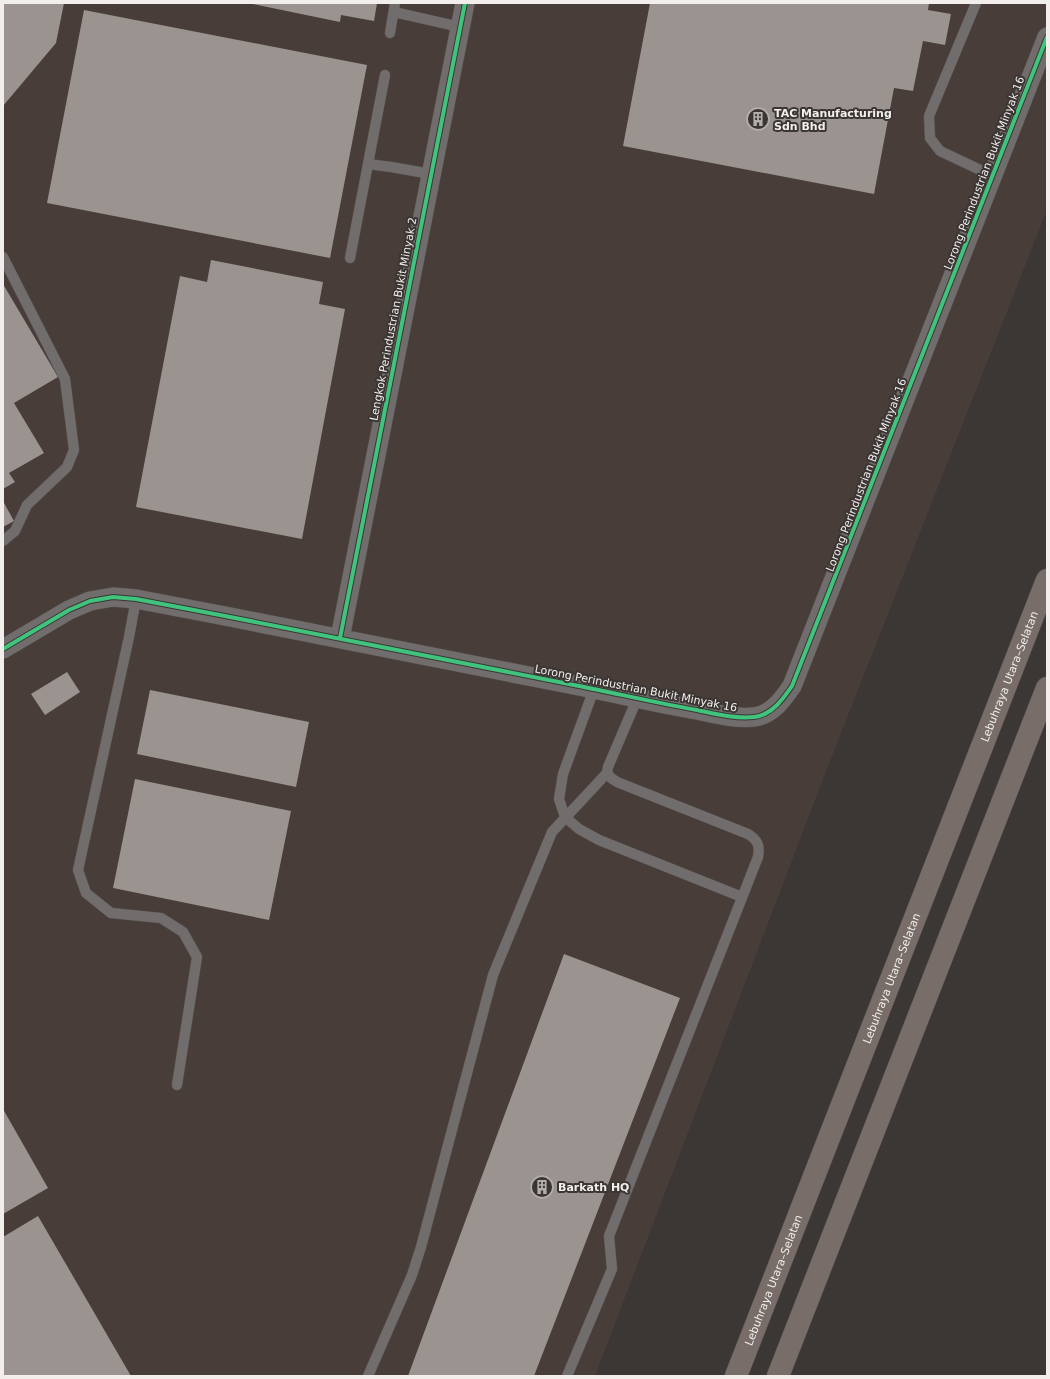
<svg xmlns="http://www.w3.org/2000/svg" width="1050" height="1379" viewBox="0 0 1050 1379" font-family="'DejaVu Sans',sans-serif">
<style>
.built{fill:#483d39}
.building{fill:#9a9390}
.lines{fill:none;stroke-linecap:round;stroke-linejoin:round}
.service-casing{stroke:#575553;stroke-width:11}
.minor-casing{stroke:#575553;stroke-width:20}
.motorway-casing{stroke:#575553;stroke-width:23}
.service{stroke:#706d6c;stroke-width:10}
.minor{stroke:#706d6c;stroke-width:19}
.motorway{stroke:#796d69;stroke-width:22}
.cycleway-casing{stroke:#3b3634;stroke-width:6}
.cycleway{stroke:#40c37c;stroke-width:4}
.labels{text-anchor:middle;stroke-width:4;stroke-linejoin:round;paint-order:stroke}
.poi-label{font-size:11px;font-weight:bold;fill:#f1eeec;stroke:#3b3634;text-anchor:start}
.street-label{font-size:11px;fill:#f1eeec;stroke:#3b3634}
</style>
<rect width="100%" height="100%" fill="#3a3735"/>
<path class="built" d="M3,3H1047V210L825,774L595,1376H3Z"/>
<path class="building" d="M3,3H64L56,43L3,106Z
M248,3H377L374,21L341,15L340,22Z
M650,3H929L928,10L951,14L945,45L923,41L913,91L894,88L874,194L623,146Z
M84,10L367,65L330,258L47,203Z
M211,260L323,282L319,304L345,309L302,539L136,507L180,276L207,282Z
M3,284L58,377L14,403L44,453L9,473L15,482L3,489Z
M3,501L14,521L3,527Z
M67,672L80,692L45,715L31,694Z
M150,690L309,722L296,787L137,754Z
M135,779L291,811L269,920L113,888Z
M564,954L680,998L534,1376H408Z
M3,1109L48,1188L3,1214Z
M38,1216L131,1376H3V1237Z"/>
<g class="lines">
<g class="service-casing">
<path id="service" d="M976,3L929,116L930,138L940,151L993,176
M394,12L460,27
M390,33L395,3
M368,164L391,167L431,174
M3,257L65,379L74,450L67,467L27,505L15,531L3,541
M350,258L385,75
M136,599L129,637L78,870L86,893L111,913L161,918L183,932L197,957L177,1085
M594,689L563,774L559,799L565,817L579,829L599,840L742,897
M368,1376L412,1275L421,1247L493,975L552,832L607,773
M567,1376L612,1269L609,1236L758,857C760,846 758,840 748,834L617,782L611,778L607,773L608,767L637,699"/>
</g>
<g class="minor-casing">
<path id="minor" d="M340,638L465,3
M3,649L69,610L90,601L113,597L136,599C284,627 432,656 579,686C619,694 657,703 697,710C716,714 735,719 754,717C772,715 783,699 792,686L1047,37"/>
</g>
<g class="motorway-casing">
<g id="motorway">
<path id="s1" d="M736,1376L1047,580"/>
<path d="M778,1376L1047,688"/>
</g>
</g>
<use href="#service" class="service"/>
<use href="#minor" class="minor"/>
<use href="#motorway" class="motorway"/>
<g class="cycleway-casing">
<path id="cycleway" d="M340,638L465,3
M3,649L69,610L90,601L113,597L136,599C284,627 432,656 579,686C619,694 657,703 697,710C716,714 735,719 754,717C772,715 783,699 792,686L1047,37"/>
</g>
<use href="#cycleway" class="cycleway"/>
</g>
<defs>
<g id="building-ring" transform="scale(1.15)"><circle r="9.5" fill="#3b3634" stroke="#b1aeac" stroke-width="1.5"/><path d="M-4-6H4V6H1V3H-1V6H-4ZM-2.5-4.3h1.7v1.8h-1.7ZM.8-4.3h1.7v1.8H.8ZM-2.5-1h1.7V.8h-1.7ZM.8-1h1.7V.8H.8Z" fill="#b1aeac"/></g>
</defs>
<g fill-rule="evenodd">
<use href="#building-ring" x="758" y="119"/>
<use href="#building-ring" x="542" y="1187"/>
</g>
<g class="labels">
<g class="poi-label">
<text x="774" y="117">TAC Manufacturing<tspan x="774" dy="13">Sdn Bhd</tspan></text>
<text x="558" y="1191">Barkath HQ</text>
</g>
<g class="street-label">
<text transform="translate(984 173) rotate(-69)" y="4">Lorong Perindustrian Bukit Minyak 16</text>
<text transform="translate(393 319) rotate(-79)" y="4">Lengkok Perindustrian Bukit Minyak 2</text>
<text transform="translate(866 475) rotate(-69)" y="4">Lorong Perindustrian Bukit Minyak 16</text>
<text dy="4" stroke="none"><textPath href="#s1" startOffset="751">Lebuhraya Utara–Selatan</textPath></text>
<text transform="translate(636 688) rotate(11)" y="4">Lorong Perindustrian Bukit Minyak 16</text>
<text dy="4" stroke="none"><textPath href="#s1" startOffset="427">Lebuhraya Utara–Selatan</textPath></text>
<text dy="4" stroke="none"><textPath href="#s1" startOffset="103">Lebuhraya Utara–Selatan</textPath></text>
</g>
</g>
<rect width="1050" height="1379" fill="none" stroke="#f1eeec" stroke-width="8"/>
</svg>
